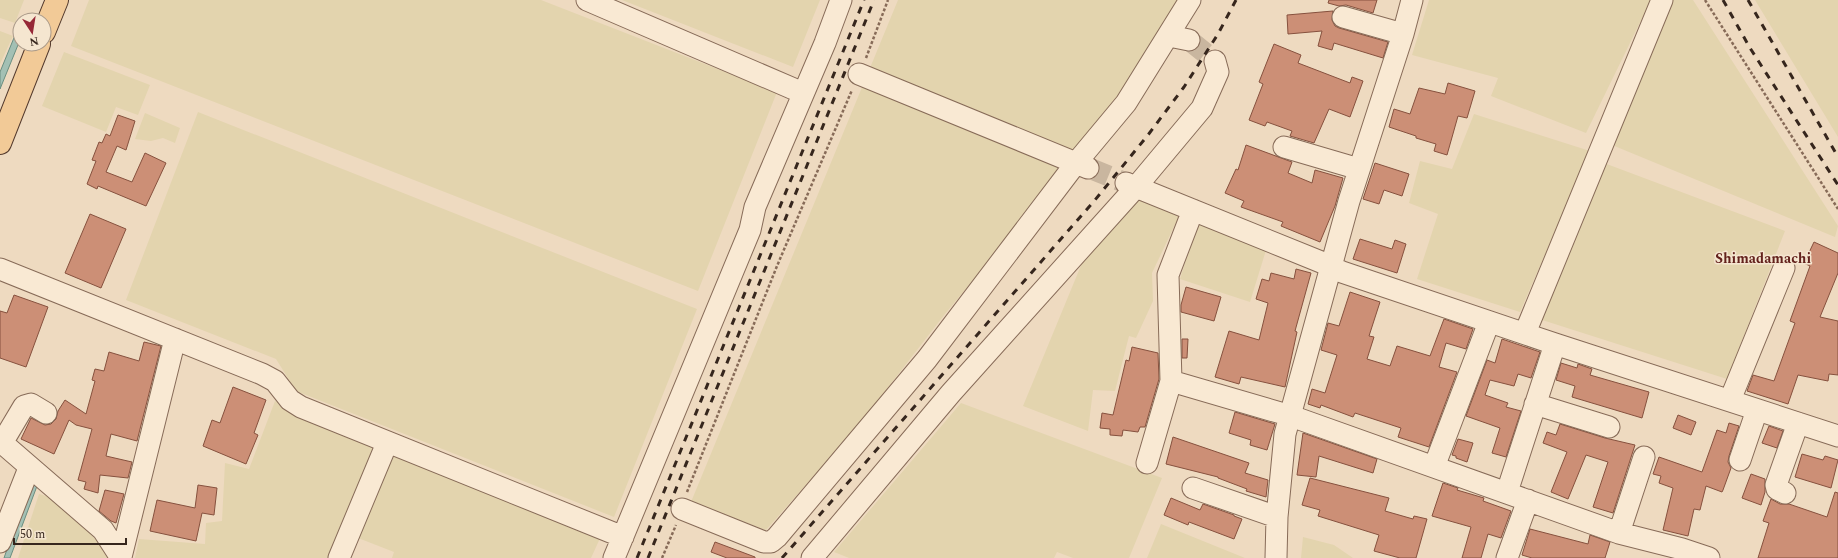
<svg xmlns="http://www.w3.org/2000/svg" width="1838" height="558" viewBox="0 0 1838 558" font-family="Spectral,serif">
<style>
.farmland{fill:#e3d4ae}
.water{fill:#a3c0b4;stroke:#6a8e80}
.building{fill:#cc8f76;stroke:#86513e}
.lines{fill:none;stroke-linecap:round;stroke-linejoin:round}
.minor-tunnel{stroke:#c9b69f;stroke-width:21;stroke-dasharray:21 10;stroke-linecap:butt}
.minor-casing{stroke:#876b58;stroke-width:23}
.major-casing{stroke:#543a2d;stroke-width:24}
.path{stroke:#876b58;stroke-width:2.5;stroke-dasharray:3 2;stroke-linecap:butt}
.minor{stroke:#f9e9d3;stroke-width:21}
.major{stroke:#f2ca97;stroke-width:22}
.rail{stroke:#36261d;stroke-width:3;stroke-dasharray:7 7;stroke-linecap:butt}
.labels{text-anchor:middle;stroke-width:3;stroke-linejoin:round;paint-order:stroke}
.quarter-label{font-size:14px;font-weight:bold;fill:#63221c;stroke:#f5e6d0}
</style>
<rect width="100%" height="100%" fill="#eedac0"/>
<path class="farmland" d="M0,0H24L15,23L0,18Z
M89,0H541L777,92L698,291L71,46Z
M622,0H820L793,67Z
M898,0H1183L1094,134L945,314L858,426L766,530L691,502Z
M1429,0H1651L1586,133L1491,96L1498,78L1412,55Z
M1671,0H1693L1838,226L1835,237L1612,145Z
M1755,0H1838V137Z
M0,31L13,36L0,64Z
M64,52L150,85L138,115L116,107L106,132L42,106Z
M198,112L697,309L614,517L296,391L276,359L126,300Z
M145,113L180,128L175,143L163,138L151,141L135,139Z
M1474,114L1590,151L1520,312L1417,279L1438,214L1409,203L1420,161L1452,169Z
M1604,163L1785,231L1727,379L1539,319Z
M1138,197L1181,212L1152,273L1153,301L1136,338L1129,336L1115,391L1093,390L1088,431L1023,406L1082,263Z
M1198,220L1267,247L1250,302L1180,279Z
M275,401L380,443L333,558H135L139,539L205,544L206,523L222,521L225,463L249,469Z
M961,403L1162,478L1129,558H1073L1057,552L1054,558H849L834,552Z
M390,447L602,534L591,558H392L394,552L353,536Z
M39,494L61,500L112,558H18Z
M1161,524L1245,558H1147Z
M1303,537L1334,545L1353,558H1301Z"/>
<path class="water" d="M20,23V40L0,89V72Z
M31,480L37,486L10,558H4Z"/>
<path class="building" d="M1329,0H1377L1373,13L1346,5L1339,6L1328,3Z
M1333,11L1332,20L1335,26L1339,28L1388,42L1383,58L1334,43L1332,50L1318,46L1322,31L1288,34L1287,15Z
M1274,44L1301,55L1298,63L1350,83L1352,77L1363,81L1350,117L1329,109L1314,143L1290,136L1292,131L1267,122L1265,126L1249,120L1263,84L1259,82Z
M1448,83L1475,91L1467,118L1458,116L1447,155L1434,151L1436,144L1416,138V136L1389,127L1394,109L1410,114L1419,88L1445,94Z
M118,115L135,121L126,150L117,146L106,172L132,182L145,153L166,163L146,206L98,186L97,189L87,184L96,161L92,160L99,142L102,143L106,134L110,136Z
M1246,145L1292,162L1288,173L1312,183L1315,170L1343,178L1335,206L1320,242L1281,226L1283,222L1241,207L1244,201L1225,193L1236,169L1238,170Z
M1375,163L1409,174L1402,196L1384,190L1379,204L1363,199Z
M90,214L126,229L101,288L65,273Z
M1360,239L1392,249L1395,240L1406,244L1397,273L1353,259Z
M1814,242L1838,253V273L1820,317L1838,321V375L1829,374L1828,381L1798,375L1788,404L1747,391L1753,375L1774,381L1795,323L1790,321L1810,266L1804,263Z
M1296,269L1311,273L1295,331L1297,332L1285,387L1241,377L1239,384L1215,377L1229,331L1259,340L1268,303L1256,299L1262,279L1269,281L1271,273L1294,279Z
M1186,287L1221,297L1214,321L1181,312V305Z
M1350,292L1380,302L1369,336L1374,337L1367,359L1390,366L1397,346L1430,356L1444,319L1473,329L1466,349L1446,343L1439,367L1457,372L1429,447L1398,437L1401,428L1355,413L1353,417L1321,405L1320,408L1308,404L1312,389L1325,393L1337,355L1321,350L1328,323L1339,326Z
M14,295L48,307L26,367L0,358V311L7,313Z
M1182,339H1188L1187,358H1182Z
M1502,339L1540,352L1531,378L1518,374L1514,386L1490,380L1485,395L1508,403L1506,407L1521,411L1506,457L1492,453L1500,428L1466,416L1487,360L1495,363Z
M144,342L161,346L137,441L111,434L106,456L132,462L128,478L100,475L98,493L84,489L86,482L78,480L92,429L76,425L69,420L54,454L21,439L31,418L45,425L51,424L56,419L58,411L65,400L86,414L95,381L92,380L95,369L104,371L109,352L139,361Z
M1132,347L1158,353L1159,379L1145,427H1140L1138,432L1123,430L1122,436L1110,435V429L1100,428L1102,413L1113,415L1126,360L1129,361Z
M1561,363L1577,368L1578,364L1592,369L1590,375L1649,392L1642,418L1572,397L1575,386L1556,380Z
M233,387L266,400L254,433L258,435L246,464L203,446L212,420L220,423Z
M1235,412L1275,424L1267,450L1250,445L1251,440L1229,433Z
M1678,415L1696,422L1691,435L1673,428Z
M1729,423L1739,426L1729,456L1728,462L1731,468L1723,490L1722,492L1706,486L1700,510L1694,509L1688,536L1663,530L1673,488L1659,483L1661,476L1653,474L1659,457L1702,472L1717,430L1726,433Z
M1560,424L1605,438L1635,445L1613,513L1593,507L1608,462L1586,455L1568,499L1551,492L1567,452L1543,443L1547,432L1556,435Z
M1769,426L1783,431L1777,448L1762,443Z
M1303,433L1377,459L1373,473L1319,456L1316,477L1297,475Z
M1173,437L1249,463L1245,473L1268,480L1266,497L1246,491L1247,489L1218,478V477L1166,464Z
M1458,439L1473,443L1467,462L1456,458V456L1452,455Z
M1802,454L1823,460L1825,456L1838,460L1831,488L1795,477Z
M1751,474L1765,479V492L1761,505L1742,498Z
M1310,478L1389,498L1385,511L1413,519L1414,516L1427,519L1416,558H1400L1374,551L1379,535L1318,516L1320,510L1302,505Z
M1443,483L1458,488L1457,490L1484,498L1483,501L1511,511L1501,538L1488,534L1481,558H1462L1471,527L1432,516Z
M198,485L217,488L214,515L202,513L196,541L150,531L157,500L195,508Z
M105,490L124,494L116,523L111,521L99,511Z
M1835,492L1838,493V558H1758L1769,523L1763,521L1771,499L1780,504H1789L1827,517Z
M1171,498L1200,510L1203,504L1234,515V516L1242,519L1234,539L1189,522L1188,525L1164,515Z
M1530,529L1588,544L1590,535L1610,542L1605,558H1532L1522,555Z
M715,542L755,557V558H727L711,552Z"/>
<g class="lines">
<path class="minor-tunnel" d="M1189,40L1215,61
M1089,168L1126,183"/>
<g class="minor-casing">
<path id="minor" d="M587,0L803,93
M1343,17L1403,34
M1169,36L1189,40
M859,74L1088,168
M1284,147L1359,169
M1126,183L1321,262L1342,272L1555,344L1838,436
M0,269L262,374L275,381L290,400L301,407L623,537
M1525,333L1662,0
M1171,381L1291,416L1619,533L1682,549L1709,558
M1730,400L1784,268
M1535,404L1609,427
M0,441L103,530L121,558
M2,443L24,406L31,404L46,413
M1740,460L1757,410
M1147,463L1171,381L1168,275L1193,210
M1434,467L1489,322
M1193,488L1277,517
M1507,492L1555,344
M1785,493L1777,489L1776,485L1798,423
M682,509L764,542H771L777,537L927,359L1076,163L1126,103L1190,0
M1619,533L1644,457
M0,542L29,468
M121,557L175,339
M339,558L387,443
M614,558L750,230L755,207L825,43L841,0
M812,558L951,393L1136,187L1202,108L1218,72L1215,61
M1276,558L1277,517L1285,434L1349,201L1403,34L1412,0
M1507,558L1528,500"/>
</g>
<g class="major-casing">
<path id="major" d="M44,32L57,0
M0,143L39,44"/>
</g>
<path class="path" d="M1705,0L1838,209
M866,58L888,0
M687,492L777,266L852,90
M662,558L676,525"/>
<use href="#minor" class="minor"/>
<use href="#major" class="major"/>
<path class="rail" d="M1723,0L1750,48L1838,185
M1748,0L1838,157
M637,558L864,0
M648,558L874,0
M782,558L1095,200L1148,135L1184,87L1218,34L1236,0"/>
</g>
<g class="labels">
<g class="quarter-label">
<text x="1763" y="263">Shimadamachi</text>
</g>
</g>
<g transform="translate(32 32) rotate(168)"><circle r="19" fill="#f5e6d0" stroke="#a99988"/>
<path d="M0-3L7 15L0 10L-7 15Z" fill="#962837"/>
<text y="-6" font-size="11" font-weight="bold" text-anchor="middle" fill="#36261d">N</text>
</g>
<path d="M14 538v6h112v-6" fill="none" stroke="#36261d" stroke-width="2"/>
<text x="20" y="538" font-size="12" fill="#36261d" stroke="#f5e6d0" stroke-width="3" paint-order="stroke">50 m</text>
</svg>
